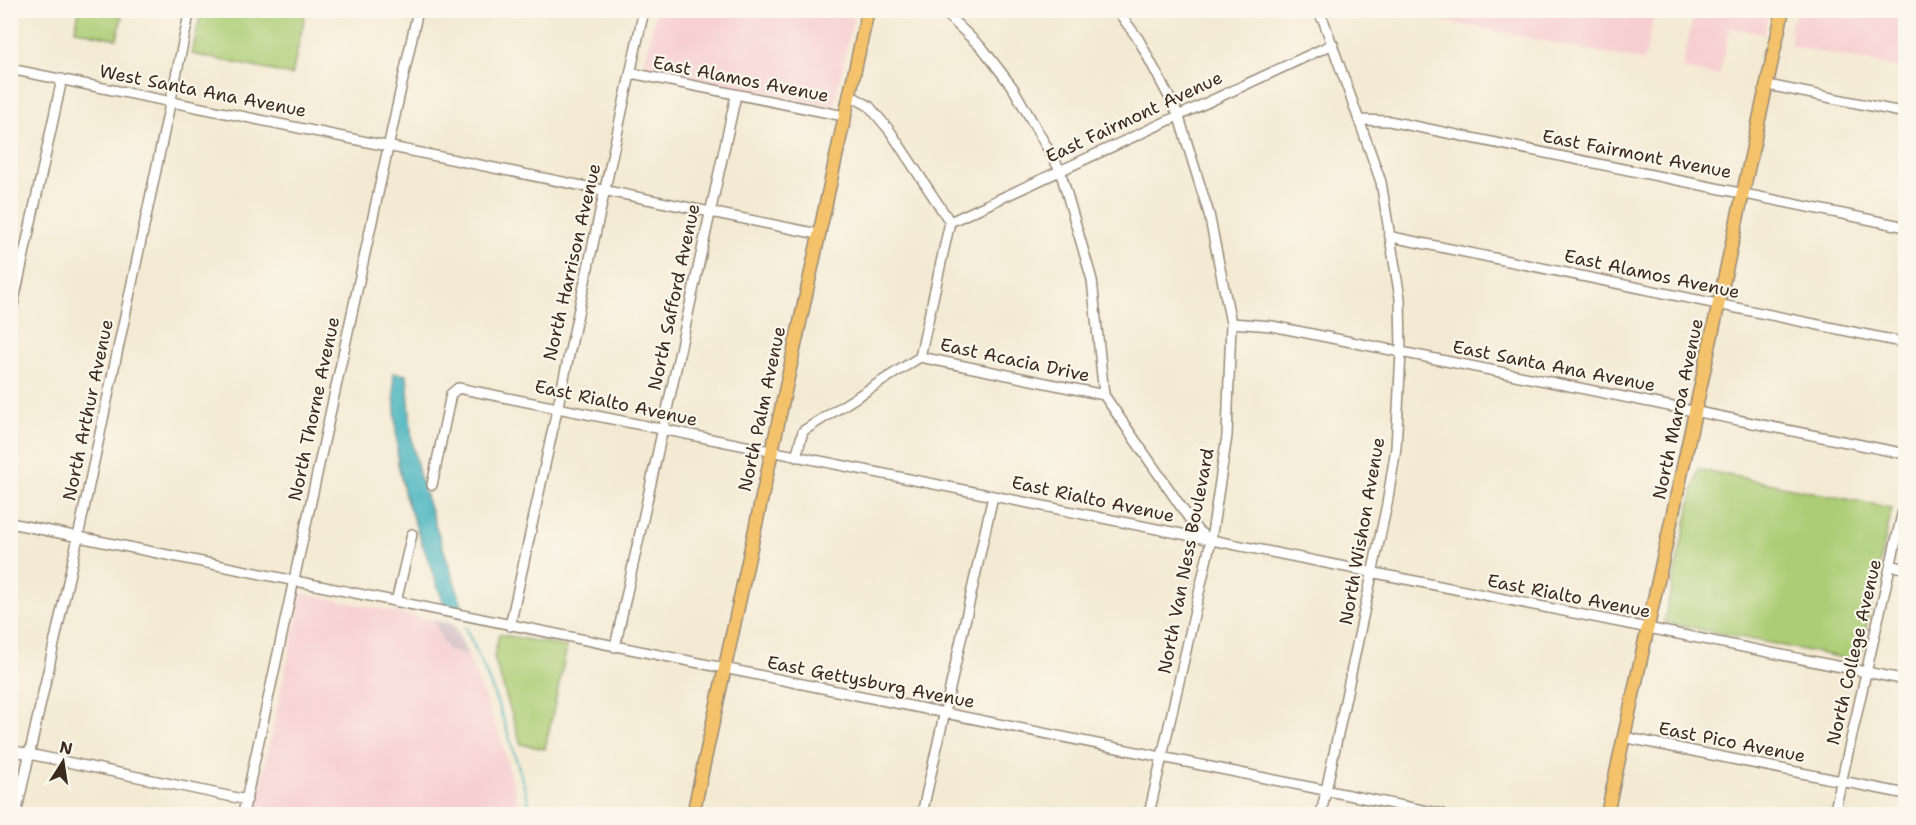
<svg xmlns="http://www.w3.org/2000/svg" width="1916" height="825" viewBox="0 0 1916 825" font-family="'Shantell Sans',sans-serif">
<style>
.built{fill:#f7cfd1}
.industrial{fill:#d2bdc6}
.green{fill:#accd75;stroke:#747c4a;stroke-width:1.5}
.water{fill:#44b3be;stroke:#406e6e;stroke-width:1.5}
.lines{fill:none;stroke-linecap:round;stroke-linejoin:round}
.stream{stroke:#44b3be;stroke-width:2}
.minor-casing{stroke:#988a78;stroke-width:12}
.major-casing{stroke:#988a78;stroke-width:15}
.minor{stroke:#fff;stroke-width:9}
.major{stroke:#f3c26a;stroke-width:12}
.labels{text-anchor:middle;stroke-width:4.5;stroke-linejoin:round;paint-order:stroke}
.street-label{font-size:18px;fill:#3b2a1e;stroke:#fbf7ec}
</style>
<rect width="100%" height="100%" fill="#fbf7ec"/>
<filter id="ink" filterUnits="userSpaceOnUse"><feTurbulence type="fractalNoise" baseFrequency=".0167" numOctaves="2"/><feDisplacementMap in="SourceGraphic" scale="12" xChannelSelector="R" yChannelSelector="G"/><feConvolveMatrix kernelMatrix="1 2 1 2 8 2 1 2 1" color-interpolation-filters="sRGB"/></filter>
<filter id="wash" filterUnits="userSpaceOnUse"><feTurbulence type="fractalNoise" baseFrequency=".008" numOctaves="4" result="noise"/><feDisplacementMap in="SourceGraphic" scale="24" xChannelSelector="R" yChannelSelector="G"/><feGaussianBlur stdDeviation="1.35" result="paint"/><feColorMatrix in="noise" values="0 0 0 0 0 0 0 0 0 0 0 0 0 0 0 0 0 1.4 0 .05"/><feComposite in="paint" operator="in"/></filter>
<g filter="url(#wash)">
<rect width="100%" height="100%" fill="#f4ead3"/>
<path class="built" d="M656,11H855L834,107L643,68Z
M1394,11L1655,10V11L1644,61Z
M1694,11V10L1769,11L1764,34L1730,28L1719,76L1682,69Z
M1797,11H1868L1905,18V69L1790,46L1793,33L1789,31Z
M302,593L433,620L448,651L468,655L501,740L521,814H254Z"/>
<path class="industrial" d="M433,620L453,624L468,655L448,651Z"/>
<path class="green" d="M79,11H123L117,39L75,30Z
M201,11H306L292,75L192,54Z
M1698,469L1892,508L1859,661L1664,622Z
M499,634L567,647L545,749L521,744L494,657Z"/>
<path class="water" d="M393,373L407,375L412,441L420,478L463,608L444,604L405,496L398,464Z"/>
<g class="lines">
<path class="stream" d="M465,627C495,687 514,749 532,814"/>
</g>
</g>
<g filter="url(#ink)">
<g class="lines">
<g class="minor-casing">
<path id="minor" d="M942,10L984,50L1013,88L1060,170L1092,280L1104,395L1197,530L1206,537
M1117,10L1139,40L1178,114L1209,214L1231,323L1227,436L1211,540L1149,814
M1317,10L1324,22L1381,182L1400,298L1401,352L1396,448L1387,504L1321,814
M10,69L818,234
M631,73L844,116
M1768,85L1906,113
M1361,120L1389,121L1906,227
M950,222L1333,44
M1392,237L1906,343
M10,319L62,79
M1231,323L1272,326L1906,454
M920,357L1104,395
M796,457L803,431L920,357L950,222L890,131L869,106L848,94
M432,485L451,394L458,388L1906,680
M10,523L1442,814
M1891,566L1906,568
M396,602L412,534
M510,626L644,10
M615,647L736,95
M1623,737L1906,794
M10,750L247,800
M16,814L78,537L190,10
M243,814L418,10
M922,814L993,496
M1834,814L1906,497"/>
</g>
<g class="major-casing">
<path id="major" d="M693,814L868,10
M1607,814L1783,10"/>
</g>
<use href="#minor" class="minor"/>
<use href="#major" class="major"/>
</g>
</g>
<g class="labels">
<g class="street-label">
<text transform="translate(741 79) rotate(11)" y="6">East Alamos Avenue</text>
<text transform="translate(203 91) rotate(11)" y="6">West Santa Ana Avenue</text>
<text transform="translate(1134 117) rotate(-25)" y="6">East Fairmont Avenue</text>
<text transform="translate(1637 154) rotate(11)" y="6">East Fairmont Avenue</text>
<text transform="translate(572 262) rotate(-77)" y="6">North Harrison Avenue</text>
<text transform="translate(1652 274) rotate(12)" y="6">East Alamos Avenue</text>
<text transform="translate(674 297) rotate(-78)" y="6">North Safford Avenue</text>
<text transform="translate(1015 360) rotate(12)" y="6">East Acacia Drive</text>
<text transform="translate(1554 366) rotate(11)" y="6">East Santa Ana Avenue</text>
<text transform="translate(616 403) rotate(12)" y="6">East Rialto Avenue</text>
<text transform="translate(314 409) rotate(-78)" y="6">North Thorne Avenue</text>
<text transform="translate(762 409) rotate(-78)" y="6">North Palm Avenue</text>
<text transform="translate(1678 409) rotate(-78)" y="6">North Maroa Avenue</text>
<text transform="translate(88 410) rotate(-78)" y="6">North Arthur Avenue</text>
<text transform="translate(1093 499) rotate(12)" y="6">East Rialto Avenue</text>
<text transform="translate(1362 531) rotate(-80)" y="6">North Wishon Avenue</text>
<text transform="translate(1186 561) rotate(-79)" y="6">North Van Ness Boulevard</text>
<text transform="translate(1569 596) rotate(11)" y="6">East Rialto Avenue</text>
<text transform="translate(1854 652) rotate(-77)" y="6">North College Avenue</text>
<text transform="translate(871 682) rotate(11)" y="6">East Gettysburg Avenue</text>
<text transform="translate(1732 742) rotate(11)" y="6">East Pico Avenue</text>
</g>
</g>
<rect width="1916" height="825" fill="none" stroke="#fbf7ec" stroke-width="36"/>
<g transform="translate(63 762) rotate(12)" stroke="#fbf7ec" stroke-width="4.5" paint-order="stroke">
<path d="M0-4.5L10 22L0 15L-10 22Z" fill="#3b2a1e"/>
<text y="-9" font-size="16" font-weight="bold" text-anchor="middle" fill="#3b2a1e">N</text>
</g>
</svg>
